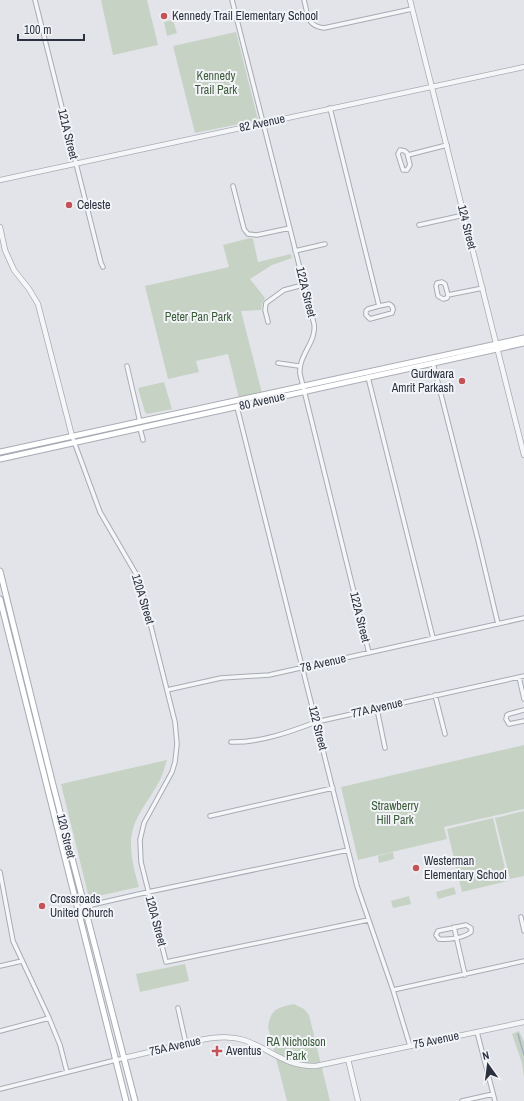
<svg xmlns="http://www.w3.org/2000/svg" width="524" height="1101" viewBox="0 0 524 1101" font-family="'Archivo Narrow',sans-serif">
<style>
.green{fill:#c6d3c4}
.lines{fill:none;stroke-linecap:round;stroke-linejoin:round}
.stream{stroke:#a1aec6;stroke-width:1.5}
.minor-casing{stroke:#a8abb4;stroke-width:5.5}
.tertiary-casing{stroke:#a8abb4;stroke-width:6}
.secondary-casing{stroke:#a8abb4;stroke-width:7}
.minor{stroke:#f5f6f8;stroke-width:3.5}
.tertiary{stroke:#f5f6f8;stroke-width:4.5}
.secondary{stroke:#fff;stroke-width:5}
.poi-dot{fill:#c35356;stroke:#f2f4f7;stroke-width:1.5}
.labels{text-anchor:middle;stroke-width:4;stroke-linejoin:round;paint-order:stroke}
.poi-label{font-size:12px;fill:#2c3140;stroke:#f2f4f7;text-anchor:start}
.park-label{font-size:12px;fill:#3c5b3a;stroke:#f2f4f7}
.street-label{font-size:12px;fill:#2c3140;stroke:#f2f4f7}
</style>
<rect width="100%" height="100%" fill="#e3e4ea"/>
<path class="green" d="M101,0H147L158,45L113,55Z
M173,20L177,33L167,36L164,22Z
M236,32L258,120L195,133L173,46Z
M250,238L253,239L258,262L291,254L292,258L272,265L250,279L265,298L262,304L261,310L241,311L262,393L239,398L228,354L196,361L199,372L168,379L145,286L229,267L223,245Z
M164,382L172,409L147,414L145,412L138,388Z
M524,745V809L444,827L447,839L358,860L341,787Z
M167,760C165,766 163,774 160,780C149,802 131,818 131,844C131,859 135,873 139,887L89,898L61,784Z
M524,811V876L510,879L495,818Z
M493,818L508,881L462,892L447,829Z
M393,852L394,859L379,863L378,856Z
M454,887L456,894L438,899L436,892Z
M409,896L411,904L393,908L391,901Z
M185,964L189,981L140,992L136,974Z
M294,1004L304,1009L309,1015L330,1101H287L268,1027C271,1008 277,1008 294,1004Z
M519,1031L524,1042V1078L522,1063L512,1034Z"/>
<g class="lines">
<path class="stream" d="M518,1034L524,1055"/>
<g class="minor-casing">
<path id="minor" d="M35,0L101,263L103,267
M232,0L314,324C317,342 298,355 300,374L369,653
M304,0C308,14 306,26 324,28L412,9
M330,108L379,306L368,309L366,311V315L370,319L392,313C394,309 393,306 389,304L379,306
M400,150L405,151L407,153L410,165L407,170H403L398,154Z
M408,155L447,145
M233,186L244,229L248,234L257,235L290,228
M419,225L464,215
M295,251L325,244
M442,282L445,284L448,295L447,298L443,299L438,296L436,286L437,283Z
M448,295L483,288
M268,322L265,310L266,303L284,290L303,285
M278,363L299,366
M433,363L478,540L498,624
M127,366L140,422
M368,377L433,638
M237,407L357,886L393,990L410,1046
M140,428L143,440
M72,436L100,512L139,579L175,722L177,744L175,762L172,772L144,823L140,840L141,862L166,962L368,920
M519,677L524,699
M167,690L221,678L269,675L524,618
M435,695L445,734
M377,709L385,748
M524,710L509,714L507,715L506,719L509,724L524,721
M231,742C259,743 290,732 316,722L524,676
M210,816L333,788
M0,872L13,941L49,1018L60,1045L67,1072
M78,908L148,892L348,850
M521,917L524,931
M466,925L471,928V932C464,938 448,940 439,939L436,935L438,931Z
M454,927L465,975
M0,966L22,961
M393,990L524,961
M178,1008L186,1044
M0,1031L49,1018
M477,1032L495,1101
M0,1089L124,1058
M462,1101L493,1094"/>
</g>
<g class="tertiary-casing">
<path id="tertiary" d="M410,0L524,455
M0,180L524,67
M0,227L5,250L14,270L29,289L38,304L72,436
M124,1058C141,1054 158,1050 175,1046C197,1041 221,1033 244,1040C271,1049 285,1067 316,1066L524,1022
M348,1059L358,1101"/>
</g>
<g class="secondary-casing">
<path id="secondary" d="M0,452L524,338
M0,459L524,343
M0,571L52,781L135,1101
M0,599L126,1101"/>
</g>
<use href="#minor" class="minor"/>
<use href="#tertiary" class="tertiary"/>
<use href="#secondary" class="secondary"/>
</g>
<g class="poi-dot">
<circle cx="164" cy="16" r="4"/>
<circle cx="69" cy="205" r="4"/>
<circle cx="462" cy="381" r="4"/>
<circle cx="416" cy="868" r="4"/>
<circle cx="42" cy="906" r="4"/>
<path d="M215 1045h4v4h4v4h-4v4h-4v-4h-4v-4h4z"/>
</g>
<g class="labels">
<g class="poi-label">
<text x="172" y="20">Kennedy Trail Elementary School</text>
<text x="77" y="209">Celeste</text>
<text x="454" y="378" text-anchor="end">Gurdwara<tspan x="454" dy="14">Amrit Parkash</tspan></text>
<text x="424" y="865">Westerman<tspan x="424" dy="14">Elementary School</tspan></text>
<text x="50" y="903">Crossroads<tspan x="50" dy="14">United Church</tspan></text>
<text x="226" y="1055">Aventus</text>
</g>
<g class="park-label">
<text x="216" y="80">Kennedy<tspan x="216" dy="14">Trail Park</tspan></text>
<text x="198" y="321">Peter Pan Park</text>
<text x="395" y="810">Strawberry<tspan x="395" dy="14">Hill Park</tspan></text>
<text x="296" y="1046">RA Nicholson<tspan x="296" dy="14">Park</tspan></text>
</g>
<g class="street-label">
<text transform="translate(262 123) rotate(-12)" y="4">82 Avenue</text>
<text transform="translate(68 134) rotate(76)" y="4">121A Street</text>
<text transform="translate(467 227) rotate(76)" y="4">124 Street</text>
<text transform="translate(306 292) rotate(76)" y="4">122A Street</text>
<text transform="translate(262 401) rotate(-13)" y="4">80 Avenue</text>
<text transform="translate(143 599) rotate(73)" y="4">120A Street</text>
<text transform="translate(360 617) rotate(76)" y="4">122A Street</text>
<text transform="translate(323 663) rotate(-13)" y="4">78 Avenue</text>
<text transform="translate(377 708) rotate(-13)" y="4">77A Avenue</text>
<text transform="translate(318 728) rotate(76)" y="4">122 Street</text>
<text transform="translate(66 836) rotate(76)" y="4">120 Street</text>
<text transform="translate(156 921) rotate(75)" y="4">120A Street</text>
<text transform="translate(436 1040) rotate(-12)" y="4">75 Avenue</text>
<text transform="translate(175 1046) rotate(-13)" y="4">75A Avenue</text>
</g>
</g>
<g transform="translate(488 1065) rotate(346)" stroke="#f2f4f7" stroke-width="3" paint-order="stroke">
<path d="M0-3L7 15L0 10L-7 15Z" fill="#2c3140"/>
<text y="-6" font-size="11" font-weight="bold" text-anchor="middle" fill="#2c3140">N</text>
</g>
<path d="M18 34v6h66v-6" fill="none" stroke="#2c3140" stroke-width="2"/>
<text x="24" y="34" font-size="12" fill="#2c3140" stroke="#f2f4f7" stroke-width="3" paint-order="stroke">100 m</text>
</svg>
